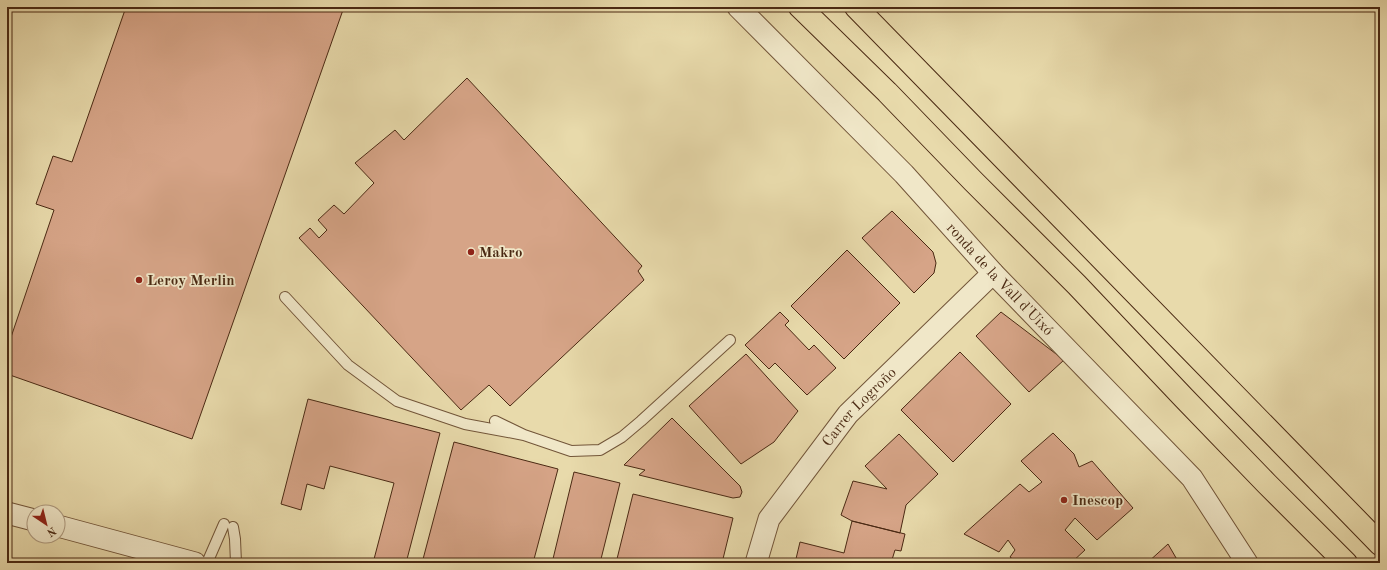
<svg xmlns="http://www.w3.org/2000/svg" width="1387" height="570" viewBox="0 0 1387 570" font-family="'Old Standard TT',serif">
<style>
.building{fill:#d6a487;stroke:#4a2913}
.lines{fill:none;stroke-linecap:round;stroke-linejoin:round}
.service-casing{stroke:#725539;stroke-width:12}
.minor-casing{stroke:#725539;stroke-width:23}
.primary-casing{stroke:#4a2913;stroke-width:24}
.service{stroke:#f0e7c8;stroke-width:10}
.minor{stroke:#f0e7c8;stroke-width:21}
.primary{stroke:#e8daab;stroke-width:22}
.poi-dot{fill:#8f2418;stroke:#f0e7c8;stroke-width:1.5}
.labels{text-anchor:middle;stroke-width:3.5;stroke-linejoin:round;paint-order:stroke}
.poi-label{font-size:15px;font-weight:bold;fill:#4a2913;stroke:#f0e7c8;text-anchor:start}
.street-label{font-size:15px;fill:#4a2913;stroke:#f0e7c8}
</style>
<rect width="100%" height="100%" fill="#e8daab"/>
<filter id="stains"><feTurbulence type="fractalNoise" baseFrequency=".005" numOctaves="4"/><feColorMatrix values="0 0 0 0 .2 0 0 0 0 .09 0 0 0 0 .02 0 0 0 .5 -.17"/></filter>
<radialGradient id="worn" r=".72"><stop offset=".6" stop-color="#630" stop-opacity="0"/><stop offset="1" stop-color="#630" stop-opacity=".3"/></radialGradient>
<path class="building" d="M126,7H344L192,439L7,374V349L54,210L36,204L53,156L72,162Z
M467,78L642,266L638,271L644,280L510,406L489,385L461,410L299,238L310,228L319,238L327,230L318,220L334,205L344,214L374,183L355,163L395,130L404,140Z
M892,211L933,252L936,263L934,273L914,293L862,238Z
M847,250L900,303L844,359L791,306Z
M780,312L789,321L785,325L809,350L814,345L836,368L807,395L775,363L769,369L745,345Z
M1001,312L1064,360L1029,392L976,336Z
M960,352L1011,404L953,462L901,410Z
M746,354L798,411L774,442L741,464L689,406Z
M308,399L440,433L406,563H373L394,483L330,466L324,489L307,484L301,510L281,504Z
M672,418L740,486L742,492L740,497L733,498L639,475L645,470L624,465Z
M1053,433L1074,454L1079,467L1092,461L1133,508L1097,540L1075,518L1065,530L1085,550L1071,563H1018L1010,557L1015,550L1008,540L999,552L964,534L1020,484L1029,492L1042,482L1021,461Z
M899,434L938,474L906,505L900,533L852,521L841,515L853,481L887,489L865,466Z
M454,442L558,469L533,563H422Z
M574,472L620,483L600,563H552Z
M633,494L733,518L722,563H616Z
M852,521L905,534L901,551L895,550L891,563H795L800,542L844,553Z
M1168,544L1179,563H1147Z"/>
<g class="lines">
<g class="service-casing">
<path id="service" d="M285,297L348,365L397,401L465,424L524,435
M495,421L524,435L571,451L600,450L622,437L641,421L730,340
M233,527L235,539L236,563
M207,563L224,524"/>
</g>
<g class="minor-casing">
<g id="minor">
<path id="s1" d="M738,7L904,174L993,273L1192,478L1247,563"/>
<path d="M7,513L34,520"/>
<path d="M58,526L195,563"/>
<path id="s2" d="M756,563L769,519L848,414L993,273"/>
</g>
</g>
<g class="primary-casing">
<path id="primary" d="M800,7L887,92L973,181L1077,285L1183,397L1267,484L1346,563
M856,7L1380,544"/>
</g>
<use href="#service" class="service"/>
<use href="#minor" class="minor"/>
<use href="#primary" class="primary"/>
</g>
<g class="poi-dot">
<circle cx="471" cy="252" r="4"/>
<circle cx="139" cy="280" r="4"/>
<circle cx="1064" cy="500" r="4"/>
</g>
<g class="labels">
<g class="poi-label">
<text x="479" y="257">Makro</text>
<text x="147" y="285">Leroy Merlin</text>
<text x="1072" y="505">Inescop</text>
</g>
<g class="street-label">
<text dy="5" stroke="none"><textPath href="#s1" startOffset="378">ronda de la Vall d'Uixó</textPath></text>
<text dy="5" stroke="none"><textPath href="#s2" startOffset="190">Carrer Logroño</textPath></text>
</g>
</g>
<rect width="1387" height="570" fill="none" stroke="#e8daab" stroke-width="24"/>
<rect x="8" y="8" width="1371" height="554" fill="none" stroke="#4a2913" stroke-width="2"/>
<rect x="12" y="12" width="1363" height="546" fill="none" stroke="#4a2913"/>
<g transform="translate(46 524) rotate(145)"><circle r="19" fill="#f0e7c8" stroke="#ae9b80"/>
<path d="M0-3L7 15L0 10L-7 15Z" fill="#8f2418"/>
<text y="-6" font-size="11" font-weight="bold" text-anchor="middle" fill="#4a2913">N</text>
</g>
<rect width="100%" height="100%" filter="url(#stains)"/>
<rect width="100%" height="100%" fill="url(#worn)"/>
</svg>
